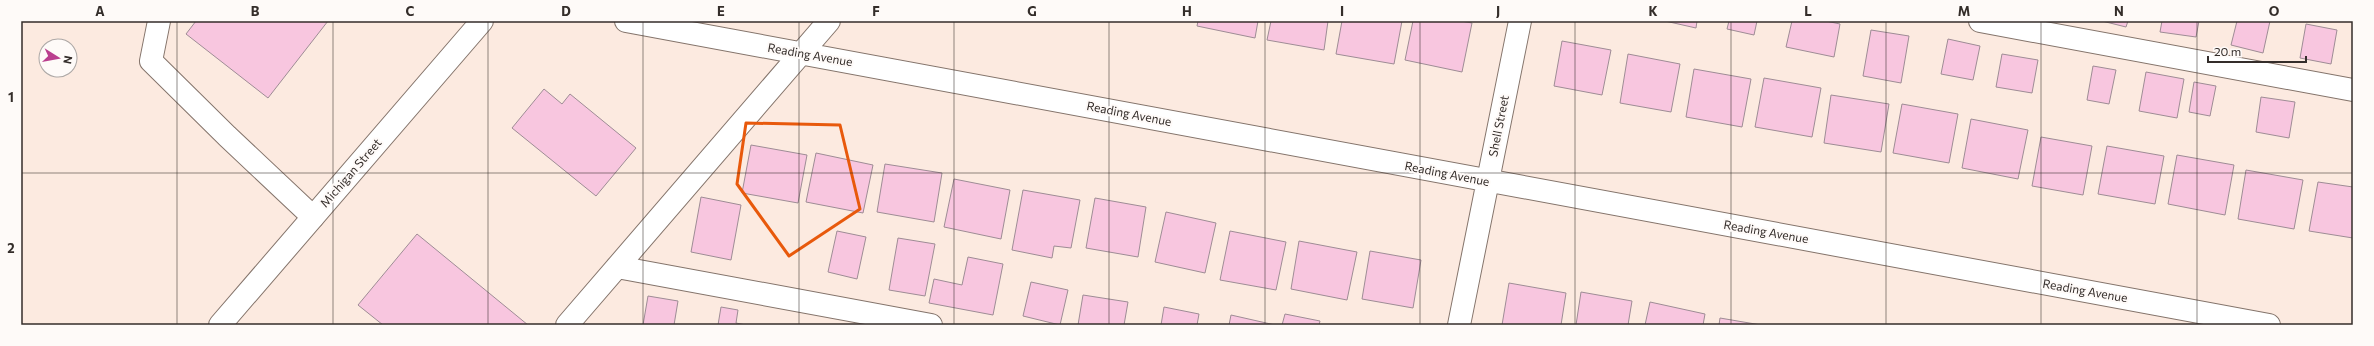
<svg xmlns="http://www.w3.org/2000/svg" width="2374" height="346" viewBox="0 0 2374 346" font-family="Commissioner,sans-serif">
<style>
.building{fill:#f8c6df;stroke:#9e8c95}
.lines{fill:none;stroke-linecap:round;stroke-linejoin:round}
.minor-casing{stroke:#84746b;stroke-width:24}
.major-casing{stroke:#84746b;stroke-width:24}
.minor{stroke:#fff;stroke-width:22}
.major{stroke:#fff;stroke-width:22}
.marked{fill:none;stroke:#e8590c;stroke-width:3;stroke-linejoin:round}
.grid{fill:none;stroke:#342d2a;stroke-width:1;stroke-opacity:0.55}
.labels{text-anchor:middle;stroke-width:4;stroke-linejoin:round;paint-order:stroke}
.street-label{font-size:12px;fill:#342d2a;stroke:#fefaf8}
.neatline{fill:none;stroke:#342d2a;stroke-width:1.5}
.grid-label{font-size:13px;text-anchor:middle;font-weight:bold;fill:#342d2a}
</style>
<rect width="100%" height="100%" fill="#fceae0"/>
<path class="building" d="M196,21H328L268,98L186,34Z
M1198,21H1258L1255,38L1197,26Z
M1271,21H1328L1324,50L1267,40Z
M1342,21H1402L1394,64L1336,54Z
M1413,21H1461L1472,23L1462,72L1405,60Z
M1665,21H1697L1696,28Z
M1729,21H1757L1754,35L1727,29Z
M1792,21H1826L1840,24L1834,57L1786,47Z
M2102,21H2128L2126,27Z
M2162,21H2199L2196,37L2160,32Z
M2237,21H2270L2263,53L2231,45Z
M2306,24L2337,30L2331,64L2300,58Z
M1871,30L1909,36L1901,83L1863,76Z
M1948,39L1980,46L1973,80L1941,74Z
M1562,41L1611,50L1602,95L1554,86Z
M1628,54L1680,64L1671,112L1620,103Z
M2002,54L2038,60L2032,93L1996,87Z
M2093,66L2116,70L2109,104L2087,100Z
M1694,69L1751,79L1742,127L1686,117Z
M2146,72L2184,79L2177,118L2139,111Z
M1764,78L1821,88L1812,137L1755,127Z
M2194,82L2216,86L2210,116L2189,112Z
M544,89L562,104L570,94L636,148L596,196L512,128Z
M1831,95L1889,104L1881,152L1824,143Z
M2261,97L2295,102L2289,138L2256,132Z
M1902,104L1958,114L1949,163L1893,153Z
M1971,119L2028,130L2018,179L1962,168Z
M2041,137L2092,146L2083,195L2032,186Z
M751,145L807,155L798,203L742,193Z
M2107,146L2164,156L2155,204L2098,194Z
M816,153L873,165L863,213L806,202Z
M2177,155L2234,165L2225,215L2168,204Z
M885,164L942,173L934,222L877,212Z
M2246,170L2303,180L2294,229L2238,219Z
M954,179L1010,190L1001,239L944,227Z
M2318,182L2353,187V238L2309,231Z
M1023,190L1080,200L1071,248L1054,246L1052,258L1012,250Z
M701,197L741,205L731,260L691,252Z
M1095,198L1146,207L1138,257L1086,248Z
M1166,212L1216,223L1205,273L1155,262Z
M837,231L866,237L857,279L828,272Z
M1230,231L1286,242L1276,290L1220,280Z
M417,234L528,325H383L358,305Z
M898,238L935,244L925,296L889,290Z
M1299,241L1357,252L1347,300L1291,289Z
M1370,251L1421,260L1413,308L1362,299Z
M968,257L1003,264L993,315L929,303L934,279L962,285Z
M1031,282L1068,290L1060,325L1023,316Z
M1509,283L1566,293L1561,325H1502Z
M1581,292L1632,301L1628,325H1576Z
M1083,295L1128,302L1124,325H1078Z
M648,296L678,301L674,325H643Z
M1650,302L1705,314L1703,325H1645Z
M721,307L738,310L736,323L746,325H718Z
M1164,307L1199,314L1197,325H1161Z
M1285,314L1320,321L1319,325H1282Z
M1231,315L1275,325H1229Z
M1720,318L1761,325H1719Z"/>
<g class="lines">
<g class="minor-casing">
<path id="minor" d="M159,21L151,61L227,136L313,217
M626,21L2269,325
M1980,21L2353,90
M617,267L931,325
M567,325L829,21
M1459,325L1520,21"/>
</g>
<g class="major-casing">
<path id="major" d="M220,325L482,21"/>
</g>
<use href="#minor" class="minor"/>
<use href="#major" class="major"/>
</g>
<path class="marked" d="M746,123L840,125L860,209L789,256L737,184Z"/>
<path class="grid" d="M177,21V325M333,21V325M488,21V325M643,21V325M799,21V325M954,21V325M1109,21V325M1265,21V325M1420,21V325M1575,21V325M1731,21V325M1886,21V325M2041,21V325M2197,21V325M21,173H2353"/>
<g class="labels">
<g class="street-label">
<text transform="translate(810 55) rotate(10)" y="4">Reading Avenue</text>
<text transform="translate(1129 114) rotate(11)" y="4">Reading Avenue</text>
<text transform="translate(1499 126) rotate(-79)" y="4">Shell Street</text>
<text transform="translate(351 173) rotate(-49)" y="4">Michigan Street</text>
<text transform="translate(1447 174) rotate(11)" y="4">Reading Avenue</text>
<text transform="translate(1766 232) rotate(10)" y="4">Reading Avenue</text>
<text transform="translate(2085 291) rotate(10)" y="4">Reading Avenue</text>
</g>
</g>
<rect width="2374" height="346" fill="none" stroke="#fefaf8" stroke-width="44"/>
<g transform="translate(58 58) rotate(101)"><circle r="19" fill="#fefaf8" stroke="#ada8a6"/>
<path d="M0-3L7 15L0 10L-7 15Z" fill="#ba3e8e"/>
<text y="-6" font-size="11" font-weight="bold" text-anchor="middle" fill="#342d2a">N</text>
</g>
<path d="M2208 56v6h98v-6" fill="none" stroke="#342d2a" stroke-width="2"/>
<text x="2214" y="56" font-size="12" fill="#342d2a" stroke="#fefaf8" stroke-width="3" paint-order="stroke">20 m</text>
<rect x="22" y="22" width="2330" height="302" class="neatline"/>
<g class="grid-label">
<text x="100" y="16">A</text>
<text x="255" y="16">B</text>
<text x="410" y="16">C</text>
<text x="566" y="16">D</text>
<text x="721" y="16">E</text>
<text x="876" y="16">F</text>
<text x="1032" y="16">G</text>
<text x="1187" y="16">H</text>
<text x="1342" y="16">I</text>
<text x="1498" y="16">J</text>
<text x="1653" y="16">K</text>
<text x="1808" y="16">L</text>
<text x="1964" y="16">M</text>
<text x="2119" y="16">N</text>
<text x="2274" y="16">O</text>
<text x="11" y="102">1</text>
<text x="11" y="253">2</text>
</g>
</svg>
